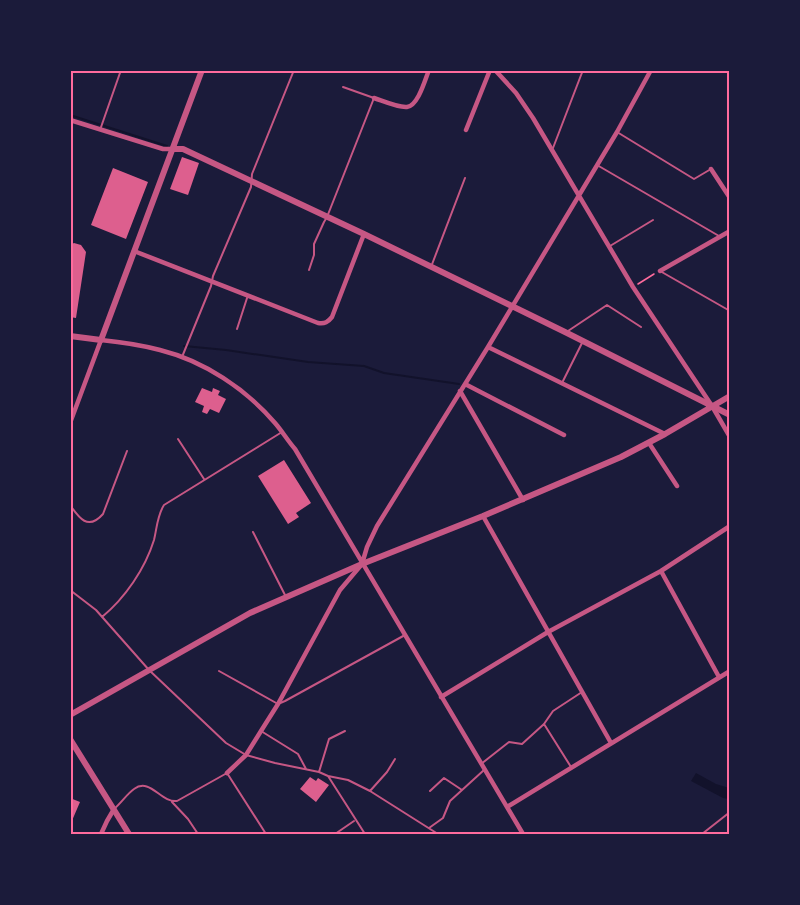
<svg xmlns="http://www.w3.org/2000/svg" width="800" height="905" viewBox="0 0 800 905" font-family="Poppins,sans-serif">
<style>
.water{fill:#12122b}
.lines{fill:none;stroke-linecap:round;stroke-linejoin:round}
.stream{stroke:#12122b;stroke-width:2}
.building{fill:#dd5f8e}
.path{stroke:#ff6b9d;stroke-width:1.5}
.service{stroke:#c65784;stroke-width:2}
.minor{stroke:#c65784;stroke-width:4.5}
.tertiary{stroke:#c65784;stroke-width:6}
.neatline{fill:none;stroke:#ff6b9d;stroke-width:2}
</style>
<rect width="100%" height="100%" fill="#1b1b3a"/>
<path class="water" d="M696,773L716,784L729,788V799L723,798L691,781Z"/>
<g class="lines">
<path class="stream" d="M70,115L167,146
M184,346L226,350L308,362L364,366L384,373L459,384"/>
</g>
<path class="building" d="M182,157L199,163L188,195L170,189Z
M113,168L148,182L126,239L91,225Z
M74,243L81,245L86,252L76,318L70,317V245Z
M202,388L212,392L213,388L220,391L218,395L226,399L219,413L210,409L207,414L202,412L204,406L195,402Z
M284,460L311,503L296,513L299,517L288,524L258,476Z
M310,777L316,781L318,778L329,785L316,802L300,789Z
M70,798L80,802L71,823H70Z"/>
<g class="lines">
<path class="path" d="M638,284L654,274"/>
<path class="service" d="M100,130L121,70
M617,132L694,179L711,169
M553,148L583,70
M597,165L719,236
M610,246L653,220
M431,267L465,178
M309,270L314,255V244L324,222L327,217L374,98L343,87
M660,271L730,311
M237,329L248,295
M568,331L607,305L641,327
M182,357L211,286L213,276L251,187L252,174L294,70
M563,381L583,341
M178,439L204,479
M70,505C79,518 88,531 103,514L127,451
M253,532L285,595
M70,590L96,610L149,670L226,743L246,755L275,763L319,772L328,776L365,834
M102,617C125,598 145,569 154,540C157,528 157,516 164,505L282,432
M219,671L278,704L285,701L405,635
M544,724L571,767
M261,731L298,754L306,769
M481,764L509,742L522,744L544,724L553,711L582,692
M319,772L329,739L345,731
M328,776L348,780L370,791L438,834
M370,791L387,772L395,759
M430,791L444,778L462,790
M172,802L188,819L198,834
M114,809C121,803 127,794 134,789C150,777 161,803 177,801L227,773L266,834
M429,828L443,818L450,801L484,770
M335,834L354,821
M702,834L730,812"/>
<path class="minor" d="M495,70L516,93L533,118L633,287L712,406L730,437
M374,98C383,101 399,108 407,107C418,106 425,80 429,70
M70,120L163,149H173
M466,130L490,70
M711,169L730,198
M134,251L318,323C325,324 328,322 332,317L364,234
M660,271L730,231
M488,347L665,434
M465,384L564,435
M460,391L523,500
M70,423L101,340C121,342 141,345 160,350C204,361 246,389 275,423C282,431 288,441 295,449L523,834
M649,443L677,486
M483,516L611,743
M661,571L719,677
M441,697L548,632L661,571L730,526
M227,773L246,755L261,731L278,704L340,590L362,564L367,547L377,526L488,347L617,132L651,70
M507,807L730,671
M101,834L107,821L114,809"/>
<path class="tertiary" d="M173,149H183L364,234L565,332L730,415
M70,336L101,340L202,70
M70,715L250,613L362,564L483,516L621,457L665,434L730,396
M70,739L129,834"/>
</g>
<rect width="800" height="905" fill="none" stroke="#1b1b3a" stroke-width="144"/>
<rect x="72" y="72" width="656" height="761" class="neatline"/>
</svg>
